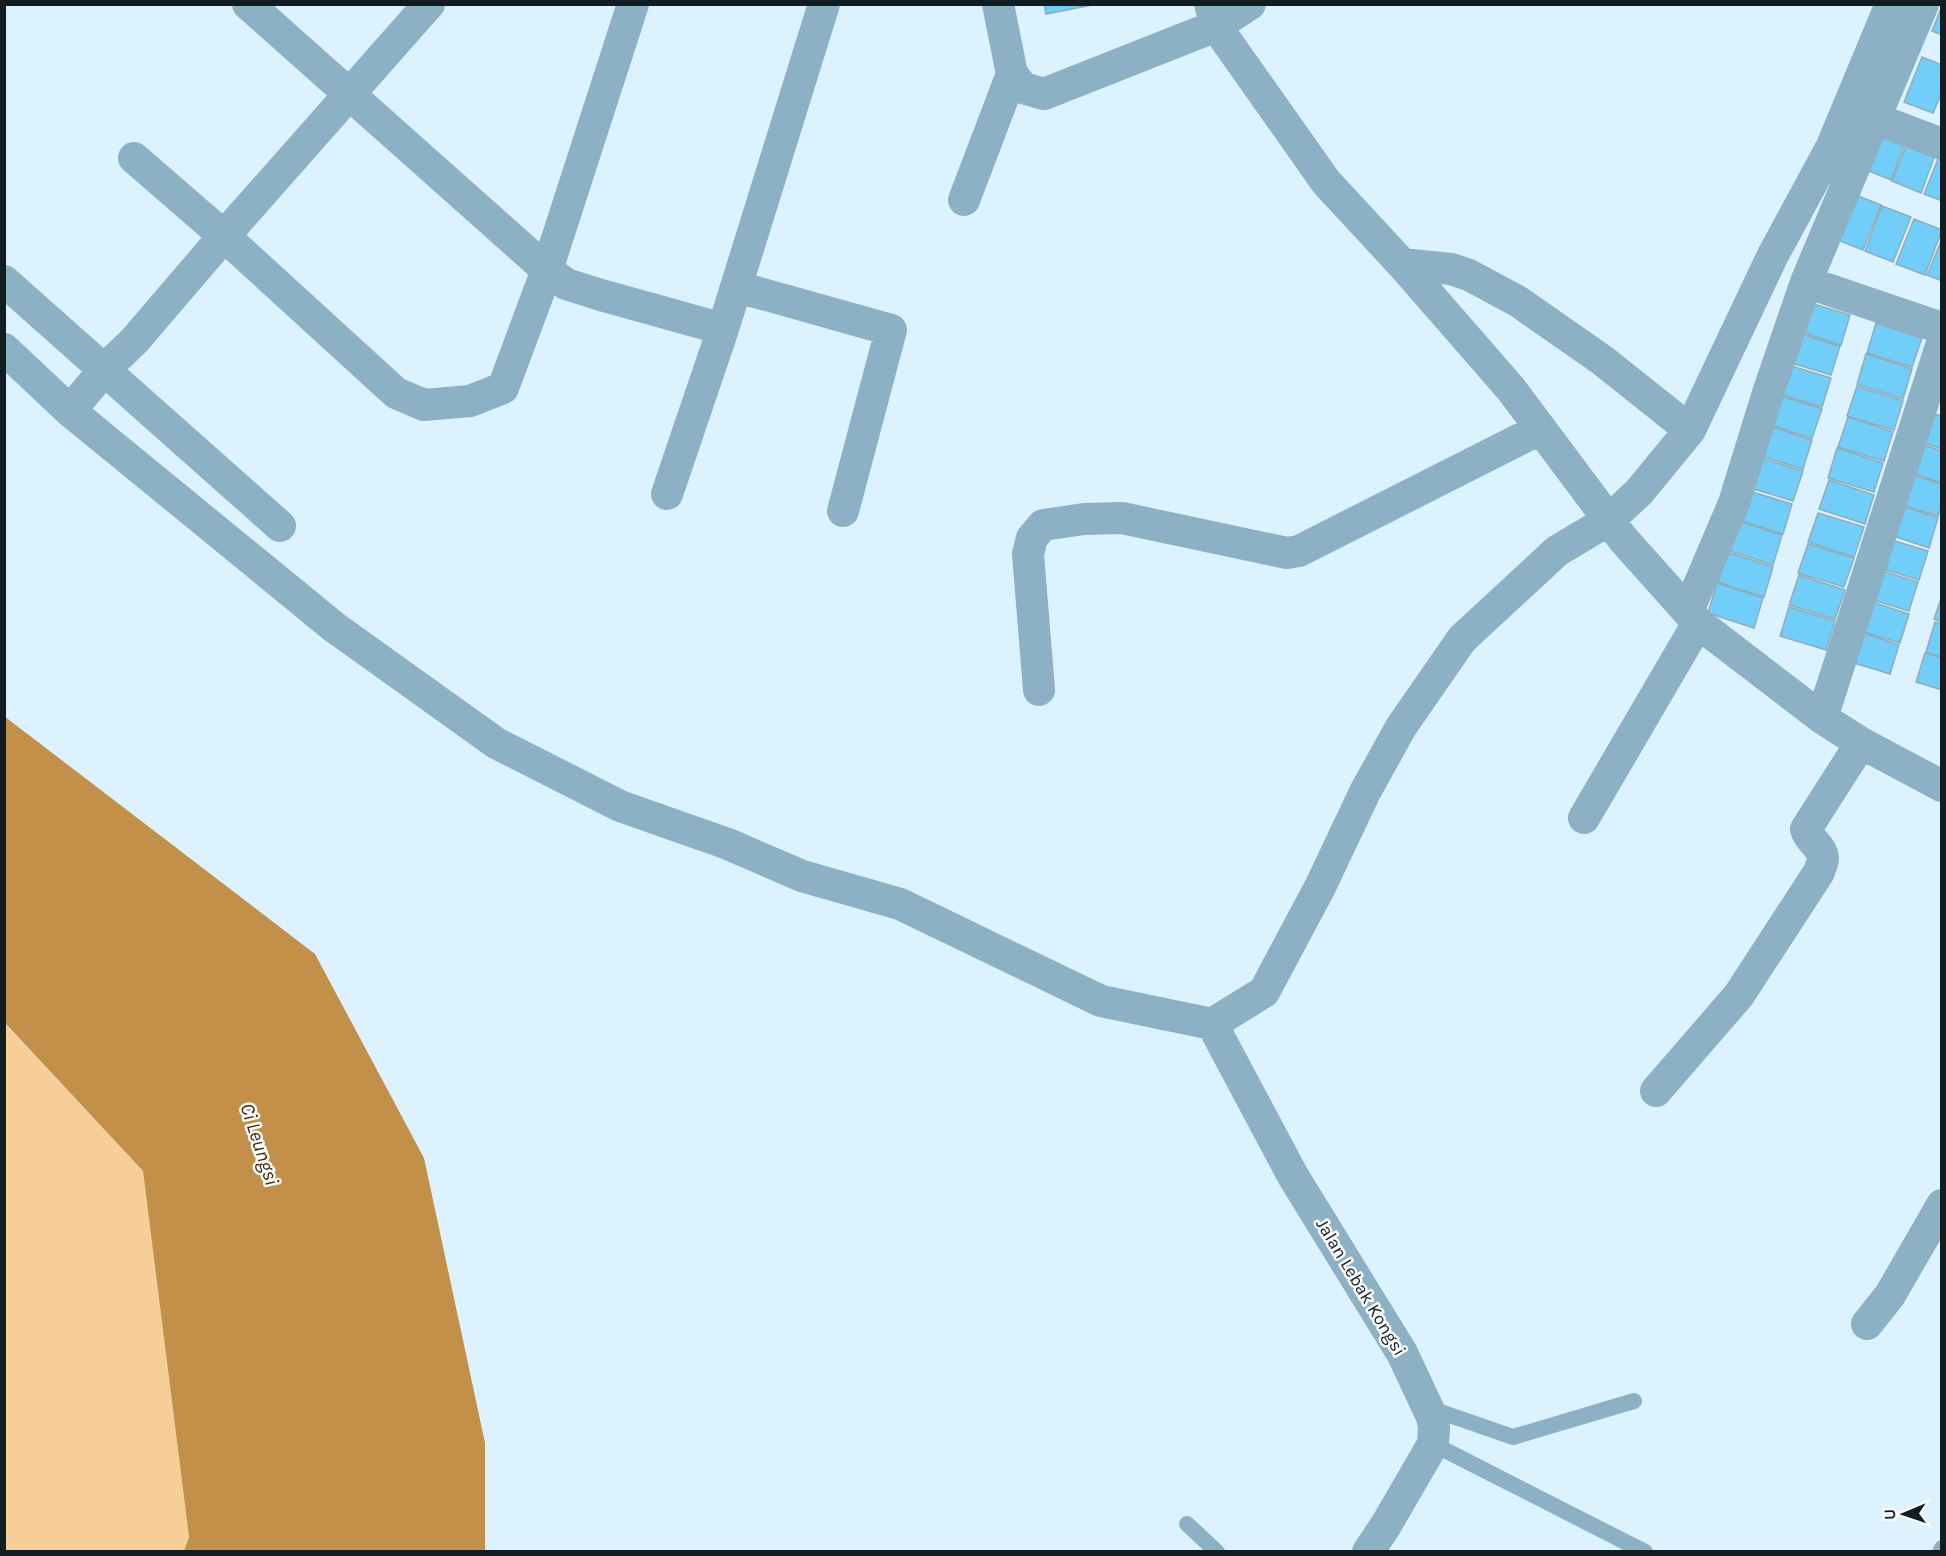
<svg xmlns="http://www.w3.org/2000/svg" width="1946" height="1556" viewBox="0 0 1946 1556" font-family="Karla,sans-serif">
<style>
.green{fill:#f7cd98}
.water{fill:#c3904a}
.building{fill:#71cef9;stroke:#91acba;stroke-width:1.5}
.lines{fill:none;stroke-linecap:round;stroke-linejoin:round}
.service{stroke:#8cb1c4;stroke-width:16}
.minor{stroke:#8cb1c4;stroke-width:32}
.labels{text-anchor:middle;stroke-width:5;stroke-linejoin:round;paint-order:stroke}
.street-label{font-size:18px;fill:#121d22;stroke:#fcfcfc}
.water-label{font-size:20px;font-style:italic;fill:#3e290a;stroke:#fcfcfc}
</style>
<rect width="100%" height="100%" fill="#dcf3ff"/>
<path class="green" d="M4,1023L143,1171L189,1537L184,1551H5Z"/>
<path class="water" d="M4,716L315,954L424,1158L485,1443V1551H184L189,1537L143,1171L5,1023Z"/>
<path class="building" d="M1044,4H1093V5L1046,14Z
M1942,6V35L1932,31Z
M1922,57L1942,65V92L1933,113L1904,102Z
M1880,124L1908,135L1891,180L1862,168Z
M1910,136L1938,147L1921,193L1892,181Z
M1942,149V201L1924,194Z
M1853,194L1881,205L1863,250L1835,239Z
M1882,206L1911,217L1893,262L1865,251Z
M1914,219L1942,230L1925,275L1896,264Z
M1942,239V281L1927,275Z
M1804,301L1850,315L1841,345L1795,330Z
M1876,323L1922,338L1912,367L1867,353Z
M1795,332L1840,346L1831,375L1785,361Z
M1866,354L1912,369L1903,399L1857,384Z
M1785,364L1831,378L1822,407L1776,393Z
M1857,386L1903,401L1894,430L1847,416Z
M1776,394L1822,409L1812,438L1767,424Z
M1922,410L1942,416V449L1912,439Z
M1848,417L1893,432L1884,461L1838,447Z
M1766,425L1812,440L1803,469L1757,455Z
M1912,441L1942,451V483L1903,470Z
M1837,448L1883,463L1874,492L1828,478Z
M1757,457L1803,471L1793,501L1747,487Z
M1902,472L1942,484V505L1938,516L1893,502Z
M1829,480L1874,495L1865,524L1819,509Z
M1746,490L1792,504L1783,534L1737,519Z
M1893,503L1938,518L1929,548L1884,533Z
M1818,513L1864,527L1854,557L1808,542Z
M1736,520L1782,535L1773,565L1727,550Z
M1882,537L1928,551L1919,580L1873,566Z
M1808,544L1854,558L1844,587L1798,573Z
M1727,552L1773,567L1764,597L1718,582Z
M1872,568L1918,582L1909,611L1863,597Z
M1799,575L1845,590L1835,619L1789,605Z
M1717,583L1763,598L1754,628L1708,613Z
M1942,596V622L1934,619Z
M1863,599L1909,614L1900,643L1854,629Z
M1789,607L1835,621L1826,650L1780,636Z
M1935,622L1942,624V657L1926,652Z
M1854,630L1899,645L1890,674L1844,660Z
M1925,653L1942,658V690L1916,682Z"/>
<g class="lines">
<path class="service" d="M1429,1408L1513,1437L1634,1401
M1433,1444L1645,1552
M1187,1524L1217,1552
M1940,1552L1942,1548"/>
<path class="minor" d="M248,4L547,270L566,284L601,295L723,329L824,4
M998,4L1012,74L1023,88L1044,94L1216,26L1250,4
M1210,4L1216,26L1326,182L1402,264L1511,389L1623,539L1698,623L1822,718L1861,743L1942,786
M1876,119L1942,144
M134,158L224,236L396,393L424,405L470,401L503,388L547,270L633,4
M964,200L1012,74
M1402,264L1451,269L1469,275L1519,302L1602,360L1690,430
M4,281L280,526
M1806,282L1942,328
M738,287L891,330L843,511
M4,349L70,411L334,627L496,743L620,806L728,844L802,876L900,904L1101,1001L1212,1024L1264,992L1320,887L1365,792L1401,727L1462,639L1557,551L1609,520L1639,492L1690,430L1773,255L1832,146L1891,4
M70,411L104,370L135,340L224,236L429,4
M667,494L723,329
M1688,611L1734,503L1768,393L1806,282L1923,4
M1039,690L1028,554L1032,538L1043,525L1084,519L1122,518L1287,553L1299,551L1540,429
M1822,718L1942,343
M1584,818L1698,623
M1212,1024L1293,1176L1402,1353L1432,1417L1434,1428L1433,1444L1386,1525L1368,1552
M1656,1091L1739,995L1819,872C1820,868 1823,862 1823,858C1822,846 1809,841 1806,829L1861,743
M1867,1324L1890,1295L1942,1205"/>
</g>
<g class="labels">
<g class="street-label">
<text transform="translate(1361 1287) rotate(59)" y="6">Jalan Lebak Kongsi</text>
</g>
<g class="water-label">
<text transform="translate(260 1144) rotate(72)" y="7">Ci Leungsi</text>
</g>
</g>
<rect width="1946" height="1556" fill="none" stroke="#121d22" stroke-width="12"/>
<g transform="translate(1904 1514) rotate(268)" stroke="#fcfcfc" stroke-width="4.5" paint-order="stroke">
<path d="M0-4.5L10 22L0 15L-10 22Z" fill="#121d22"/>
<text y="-9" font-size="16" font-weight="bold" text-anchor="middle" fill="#121d22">U</text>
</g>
</svg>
